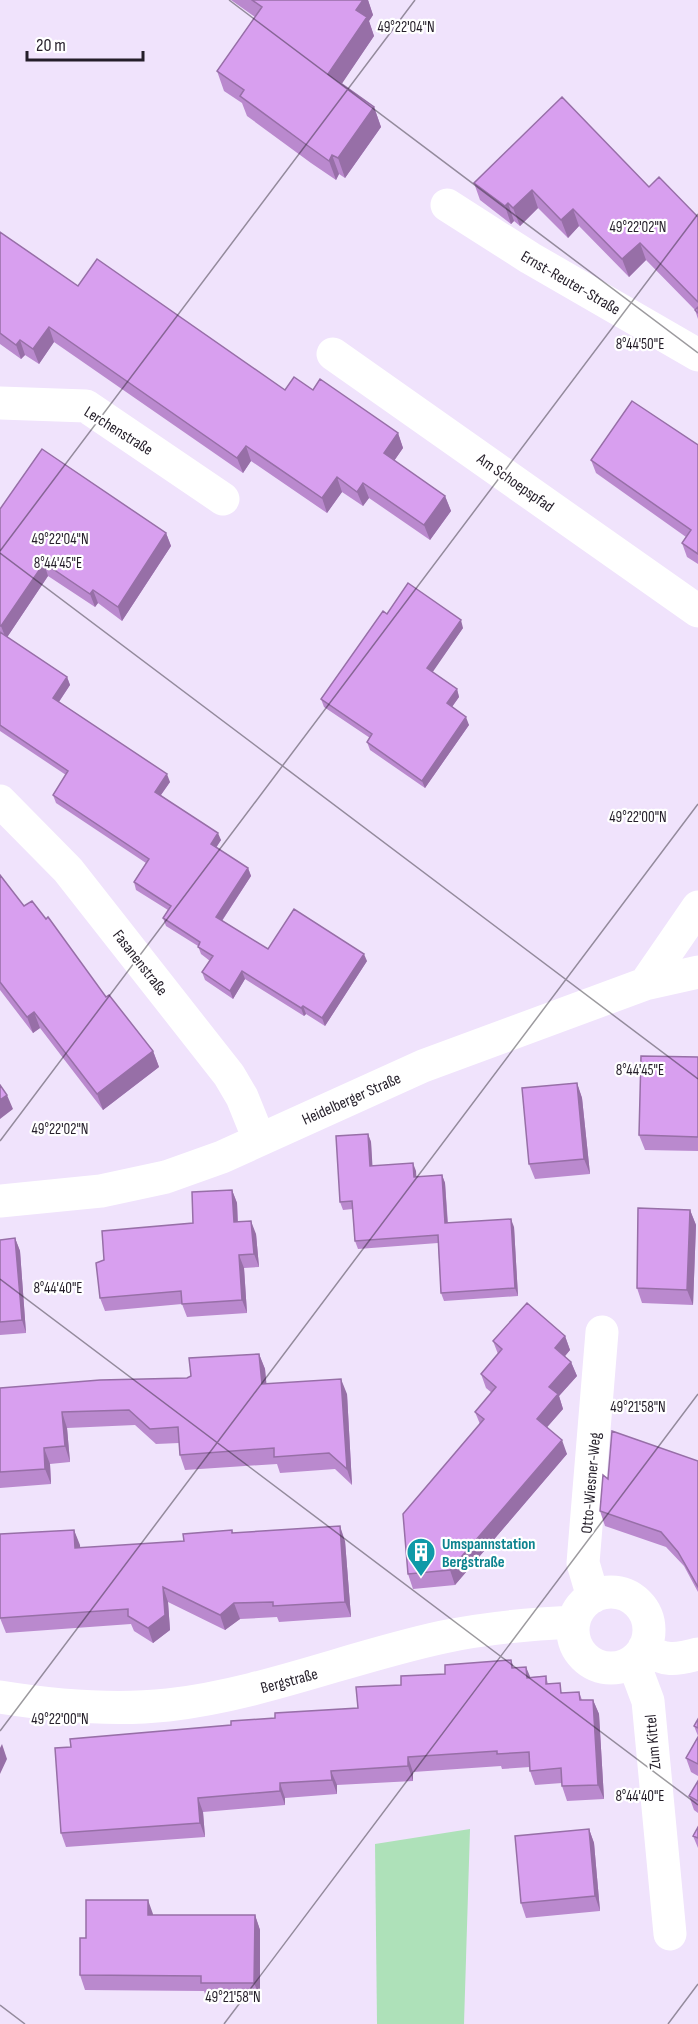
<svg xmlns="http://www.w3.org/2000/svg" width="698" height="2024" viewBox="0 0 698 2024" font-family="'Sofia Sans Condensed',sans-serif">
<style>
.green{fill:#aee1b9}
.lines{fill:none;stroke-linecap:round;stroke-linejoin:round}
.street{stroke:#fff;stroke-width:33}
.wall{fill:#ba89ce}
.shaded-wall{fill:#976fa7}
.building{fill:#d89fef;stroke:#976fa7;stroke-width:1.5}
.ticks{fill:none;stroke:#241e29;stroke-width:1.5;stroke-opacity:0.45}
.labels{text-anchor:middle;stroke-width:4.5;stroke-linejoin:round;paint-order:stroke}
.street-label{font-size:16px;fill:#241e29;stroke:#fff}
.culture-label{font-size:16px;font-weight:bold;fill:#0d838f;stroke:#fff;text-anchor:start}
.ticks-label{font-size:15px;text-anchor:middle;fill:#241e29;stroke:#fff;stroke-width:4.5;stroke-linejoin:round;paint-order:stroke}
</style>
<rect width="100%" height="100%" fill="#f0e3fc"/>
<path class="green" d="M470,1829L464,2024H377L375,1844Z"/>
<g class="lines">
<path class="street" d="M447,205L530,258L698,355
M333,354L698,611
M0,403L86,406L223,499
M0,801L68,870L229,1075L242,1097L259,1139
M645,984L698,907
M0,1201L101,1191L166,1177L222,1157L423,1066L645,984L698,972
M573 1630a38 38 0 1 1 76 0a38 38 0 1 1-76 0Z
M593,1597L583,1563L602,1332
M644,1648C664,1662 676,1660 698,1654
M633,1661L648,1701L670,1934
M0,1697C56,1706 111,1711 168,1705C263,1694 350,1657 443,1637C486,1628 530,1624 574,1622"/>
</g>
<path class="wall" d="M231,0H368L373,15L369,21L374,36L341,84L374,107L381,127L345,178L339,174L336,180L311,163L247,116L242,103L224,91L217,71L255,17Z
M474,183L649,187L698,217V319L695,310L646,260L629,277L579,226L568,238L538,208L520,226L514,221L511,224L480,200Z
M0,232L78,286L285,390H313L398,433L403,448L394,461L445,496L451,511L430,540L369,498L363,506L342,492L327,513L251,461L243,473L54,342L39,364L25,355L21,359L0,344Z
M698,445V564L687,557L682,543L686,537L596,473L591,460Z
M0,509L166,533L171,546L122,621L98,603L95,607L48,576L7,637L67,677L70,685L59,702L170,782L161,795L221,840L216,848L248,868L251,876L222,921L268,949L367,961L325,1026L306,1014L304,1016L245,979L233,999L205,980L202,972L210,961L201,954L198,946L166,926L163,918L168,910L136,890L134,882L146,863L56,803L53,795L66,775L0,731Z
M387,614L463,628L432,672L457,689L459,697L452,707L469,725L425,788L370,750L367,742L370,738L324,707L321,699Z
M0,875L24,906L106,997L153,1051L159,1067L103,1110L40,1028L33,1033L0,990Z
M698,1057V1151L645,1150L639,1135Z
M577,1083L582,1098L590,1174L535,1179L529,1164Z
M368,1134L371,1142L372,1166L416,1171V1177L442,1175L445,1183L448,1223L514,1227L518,1296L444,1301L441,1293L438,1243L358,1249L355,1241L353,1209L343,1210L340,1202Z
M232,1190L237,1203L238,1222L256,1234L259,1267L244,1268L247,1313L187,1317L182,1304L105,1311L100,1298L193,1223Z
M690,1210L696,1225L693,1305L642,1303L637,1288Z
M15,1238L20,1251L26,1333L0,1335V1240Z
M565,1336L570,1350L565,1356L571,1362L577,1376L559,1396L563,1409L547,1427L567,1454L455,1585L413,1589L408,1574L480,1424L475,1412L492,1393L486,1388L481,1374L498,1354L493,1341Z
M259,1354L265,1369L266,1384L347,1394L352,1485L335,1469L280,1473L277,1464L185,1470L180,1455L179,1443L156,1444L135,1425L67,1428L70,1462L50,1464L51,1484L0,1488V1388L187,1378Z
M698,1461V1592L684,1566L666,1547L605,1526L600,1511L608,1479Z
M74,1530L80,1548L184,1541L232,1530L233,1533L345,1541L351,1617L279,1622L277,1617L240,1619L225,1630L168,1602L170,1630L153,1643L134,1631L131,1624L6,1633L0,1618Z
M511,1660L514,1668L530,1677L546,1676L548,1684L563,1693L579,1692L582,1700H593L599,1714L604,1799L567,1801L562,1786V1783L535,1785L530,1771V1767L502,1769L501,1766L413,1772V1781L337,1785V1794L285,1798V1805L203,1812L205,1837L66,1847L61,1833L71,1747L231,1725L275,1718L358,1708L401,1685L445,1674Z
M698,1719V1736L694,1726Z
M698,1737V1776L691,1772L686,1758Z
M698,1781V1813L694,1810L689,1796Z
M698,1827V1848L693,1836Z
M589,1829L594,1843L600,1911L526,1918L521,1903Z
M153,1915H255L260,1930V1997H206L204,1991L85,1990L80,1975L86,1938Z"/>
<path class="shaded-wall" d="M363,0H368L373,15L369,21L374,36L335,94L328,74L356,10Z
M374,107L381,127L345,178L338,158Z
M332,155L339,174L336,180L329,161Z
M532,190L538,208L520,226L513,208Z
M508,203L514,221L511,224L505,206Z
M573,209L579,226L568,238L561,220Z
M640,243L646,260L629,277L622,259Z
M49,327L54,342L39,364L33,349Z
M20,340L25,355L21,359L16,345Z
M398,433L403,448L389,468L384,453Z
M246,446L251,461L243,473L237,458Z
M337,477L342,492L327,513L322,498Z
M363,483L369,498L363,506L357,492Z
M445,496L451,511L430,540L424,525Z
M166,533L171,546L122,621L118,607Z
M44,563L48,576L6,639L1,626Z
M93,590L98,603L95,607L90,594Z
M461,620L463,628L430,676L427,668Z
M67,677L70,685L56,706L53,698Z
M457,689L459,697L449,711L447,703Z
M466,717L469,725L425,788L422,781Z
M167,774L170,782L158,799L155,792Z
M218,833L221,840L213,852L211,844Z
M248,868L251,876L219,925L216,917Z
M364,954L367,961L325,1026L322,1018Z
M242,971L245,979L233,999L230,991Z
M303,1006L306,1014L304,1016L301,1008Z
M34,1012L40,1028L33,1033L27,1017Z
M153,1051L159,1067L103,1110L97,1094Z
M577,1083L582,1098L590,1174L584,1159Z
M7,1095L13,1109L0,1119V1100Z
M368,1134L371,1142L373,1174L370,1166Z
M413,1163L416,1171L417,1185L414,1177Z
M442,1175L445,1183L448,1231L445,1223Z
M232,1190L237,1203L238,1235L234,1222Z
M690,1210L696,1225L693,1305L687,1290Z
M511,1219L514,1227L518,1296L515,1288Z
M251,1221L256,1234L259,1267L254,1254Z
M15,1238L20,1251L26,1333L22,1320Z
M239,1255L244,1268L247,1313L242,1300Z
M565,1336L570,1350L560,1362L555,1348Z
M259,1354L265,1369L268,1399L262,1384Z
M571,1362L577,1376L559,1396L563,1409L542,1433L537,1419L549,1387Z
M341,1379L347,1394L352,1485L347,1469Z
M62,1412L67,1428L70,1462L65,1446Z
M562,1440L567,1454L455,1585L450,1570Z
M44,1448L50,1464L51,1484L45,1469Z
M340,1526L345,1541L351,1617L345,1602Z
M74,1530L80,1545L81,1563L75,1548Z
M163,1587L168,1602L170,1630L153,1643L148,1628Z
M234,1603L240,1619L225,1630L220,1615Z
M526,1667L532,1681L527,1678Z
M593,1700L599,1714L604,1799L598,1785Z
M2,1744L7,1759L0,1774V1748Z
M408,1757L413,1772V1781L408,1766Z
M331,1771L337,1785V1794L332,1780Z
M280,1783L285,1798V1805L280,1791Z
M198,1798L203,1812L205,1837L200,1823Z
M589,1829L594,1843L600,1911L595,1896Z
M148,1900L153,1914V1930L148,1915Z
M255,1915L260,1930V1997L254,1983Z"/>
<path class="building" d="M252,0H363L356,10L367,17L328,74L374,107L338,158L332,155L329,161L304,143L240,96L244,90L217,71L262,7Z
M562,97L649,187L659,177L698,217V302L640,243L622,259L573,209L561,220L532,190L513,208L508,203L505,206L474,183Z
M0,232L78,286L97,259L285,390L294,377L313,390L320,379L398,433L384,453L445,496L424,525L363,483L357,492L337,477L322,498L246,446L237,458L49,327L33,349L20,340L16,345L0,333Z
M698,307V313L695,310Z
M632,401L698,445V554L682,543L691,530L591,460Z
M42,449L166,533L118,607L93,590L90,594L44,563L1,626H0V509Z
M408,583L461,620L427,668L457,689L447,703L466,717L422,781L367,742L372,734L321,699L383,611L387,614Z
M0,632L67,677L53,698L167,774L155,792L218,833L211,844L248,868L216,917L268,949L294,909L364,954L322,1018L303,1006L301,1008L242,971L230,991L202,972L213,956L198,947L200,942L163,918L171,906L134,882L149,859L53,795L68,771L0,725Z
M0,875L24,906L32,901L46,919L48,917L106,997L109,995L153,1051L97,1094L34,1012L27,1017L0,982Z
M641,1056L698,1057V1137L639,1135Z
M577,1083L584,1159L529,1164L522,1088Z
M0,1085L7,1095L0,1100Z
M368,1134L370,1166L413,1163L414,1177L442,1175L445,1223L511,1219L515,1288L441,1293L438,1235L355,1241L352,1201L340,1202L336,1136Z
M232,1190L234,1222L251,1221L254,1254L239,1255L242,1300L182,1304L181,1291L100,1298L96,1263L104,1260L102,1231L193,1223L192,1192Z
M638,1208L690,1210L687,1290L637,1288Z
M15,1238L22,1320L0,1322V1240Z
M527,1303L565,1336L555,1348L571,1362L549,1387L558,1394L537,1419L562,1440L450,1570L408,1574L403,1514L484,1419L475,1412L496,1387L481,1374L502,1349L493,1341Z
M259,1354L262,1384L341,1379L347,1469L329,1453L274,1457V1448L180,1455L178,1427L150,1429L129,1410L62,1412L65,1446L44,1448L45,1469L0,1472V1388L100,1380L187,1378L191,1376L189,1358Z
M612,1431L698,1461V1587L678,1552L661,1532L600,1511L603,1475L608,1479Z
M340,1526L345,1602L273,1606V1602L234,1603L220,1615L163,1587L165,1615L148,1628L128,1616V1609L0,1618V1534L74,1530L75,1548L184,1541L183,1534L232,1530V1533Z
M511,1660L512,1668L526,1667L527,1678L546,1676V1684L560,1683L561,1693L579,1692L580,1700H593L598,1785L562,1786L561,1768L530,1771L529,1752L497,1754V1751L408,1757V1766L331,1771L332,1780L280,1783V1791L198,1798L200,1823L61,1833L55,1748L71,1747L70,1739L231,1725V1721L275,1718V1713L358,1708L356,1687L401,1685V1676L445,1674V1665Z
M698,1719V1728L694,1726Z
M698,1737V1764L686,1758Z
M698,1781V1801L689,1796Z
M698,1827V1838L693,1836Z
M589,1829L595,1896L521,1903L515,1836Z
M86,1900H148V1915H255L254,1983H201V1976L80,1975V1938H86Z"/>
<path class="ticks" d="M229,0L698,353M0,551L415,0M0,553L698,1079M0,1141L698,214M0,1279L698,1805M0,1731L698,804M0,2005L25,2024M224,2024L698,1394M668,2024L698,1984"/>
<defs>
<g id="building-pin" transform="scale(1.5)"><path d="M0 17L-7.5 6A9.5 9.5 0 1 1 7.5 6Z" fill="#0f9aa8" stroke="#fff"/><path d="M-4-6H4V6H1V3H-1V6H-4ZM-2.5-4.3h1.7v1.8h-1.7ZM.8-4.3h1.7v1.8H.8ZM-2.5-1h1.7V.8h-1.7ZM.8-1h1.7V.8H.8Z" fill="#fff"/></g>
</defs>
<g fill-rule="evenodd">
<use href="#building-pin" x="421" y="1552"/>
</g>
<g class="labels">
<g class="street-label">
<text transform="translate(571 282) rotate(30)" y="6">Ernst-Reuter-Straße</text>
<text transform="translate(119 430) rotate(32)" y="6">Lerchenstraße</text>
<text transform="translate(516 482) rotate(35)" y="6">Am Schoepspfad</text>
<text transform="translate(141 962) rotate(52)" y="6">Fasanenstraße</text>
<text transform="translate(351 1098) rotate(-24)" y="6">Heidelberger Straße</text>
<text transform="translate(590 1483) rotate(-85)" y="6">Otto-Wiesner-Weg</text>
<text transform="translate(289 1680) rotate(-15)" y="6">Bergstraße</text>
<text transform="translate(652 1742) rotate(-95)" y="6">Zum Kittel</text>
</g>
<g class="culture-label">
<text x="442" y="1549">Umspannstation<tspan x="442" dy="18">Bergstraße</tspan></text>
</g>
</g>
<g class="ticks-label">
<text x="406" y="32">49°22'04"N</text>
<text x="638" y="232">49°22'02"N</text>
<text x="640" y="349">8°44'50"E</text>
<text x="60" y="544">49°22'04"N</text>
<text x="58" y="568">8°44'45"E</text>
<text x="638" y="822">49°22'00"N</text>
<text x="640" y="1075">8°44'45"E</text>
<text x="60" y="1134">49°22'02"N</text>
<text x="58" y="1293">8°44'40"E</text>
<text x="638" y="1412">49°21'58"N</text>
<text x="60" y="1724">49°22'00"N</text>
<text x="640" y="1801">8°44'40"E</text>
<text x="233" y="2002">49°21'58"N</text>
</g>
<path d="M27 51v9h116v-9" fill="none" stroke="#241e29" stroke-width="3"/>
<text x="36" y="51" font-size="18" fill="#241e29" stroke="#ffffff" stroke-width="4.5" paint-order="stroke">20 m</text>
</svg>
